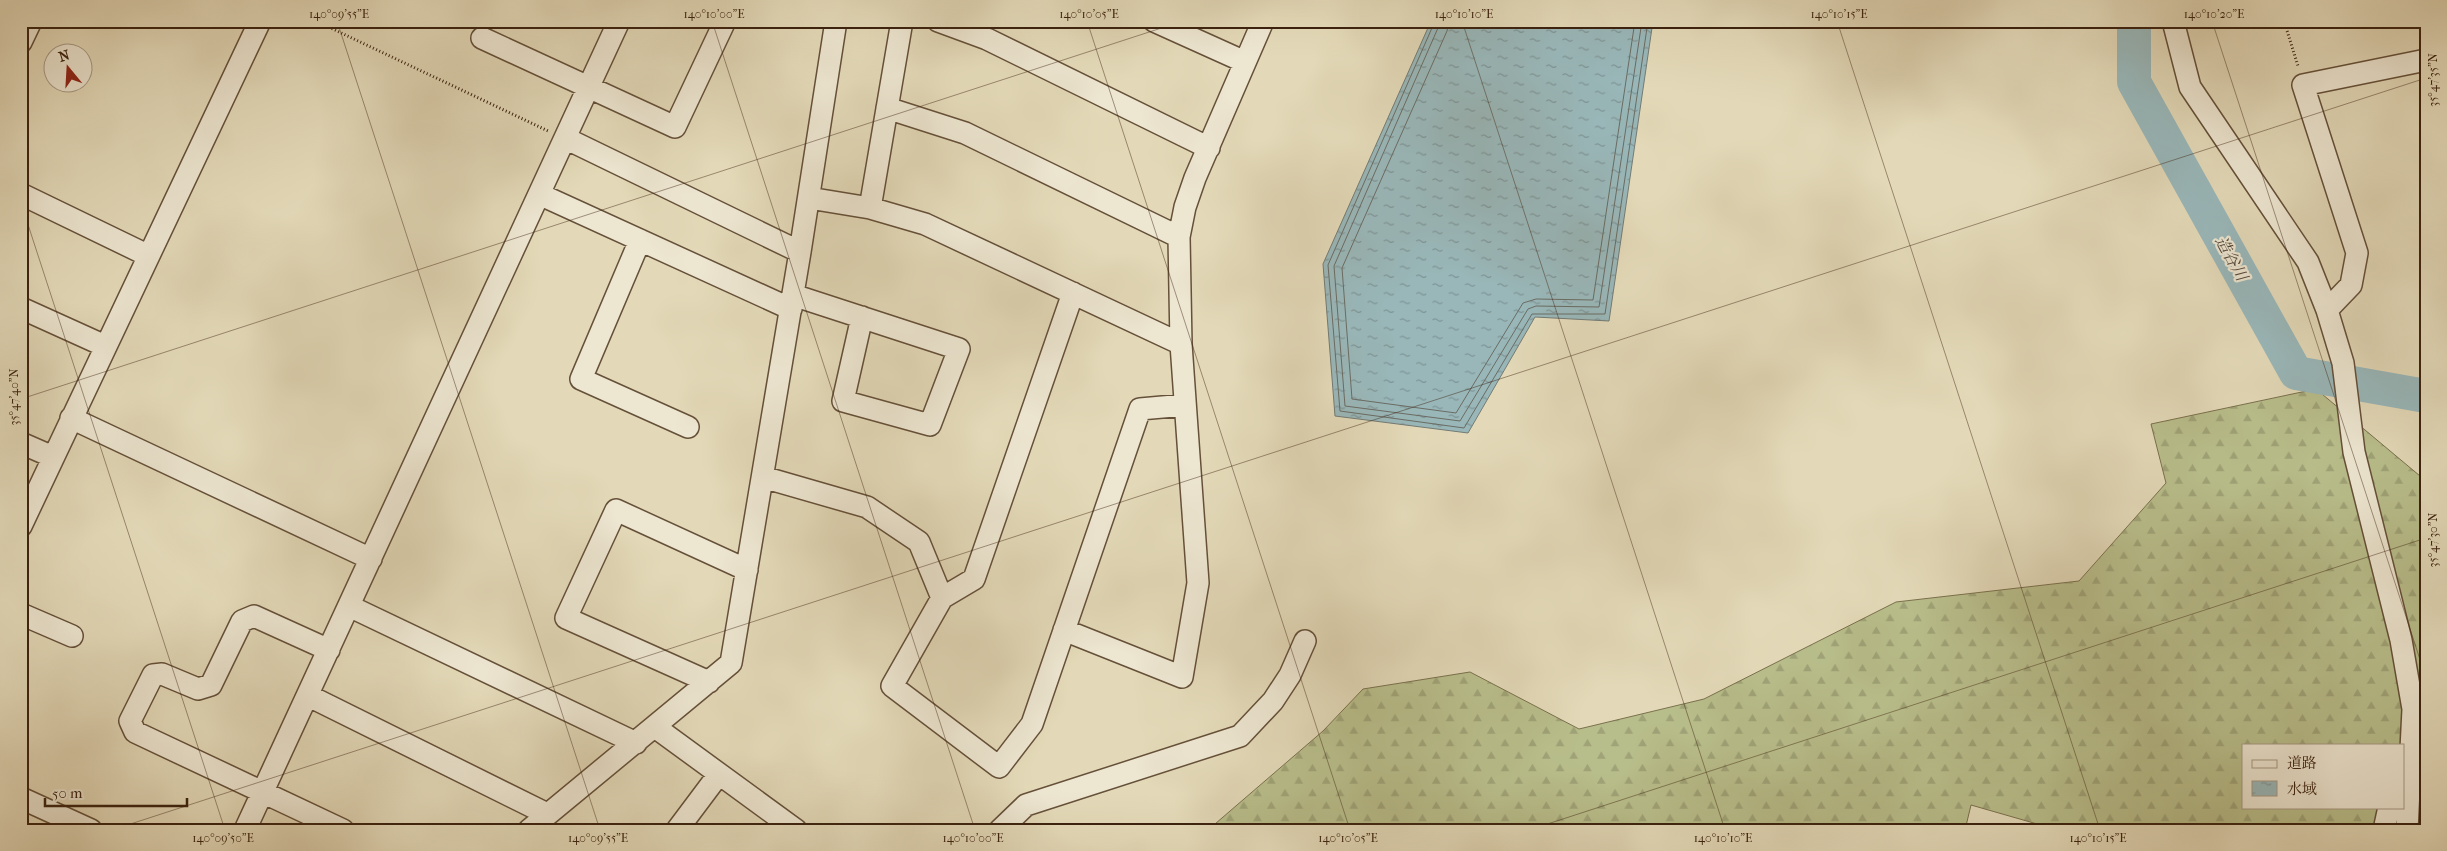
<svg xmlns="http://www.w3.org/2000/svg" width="2447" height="851" viewBox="0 0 2447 851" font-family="'IM FELL French Canon','Noto Serif JP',serif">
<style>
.forest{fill:url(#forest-firs);stroke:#7a704d;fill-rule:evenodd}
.water{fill:url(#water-ripples);stroke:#737b75}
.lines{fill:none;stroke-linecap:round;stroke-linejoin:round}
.shore{stroke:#6a6c64;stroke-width:1}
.river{stroke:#99b7b9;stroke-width:34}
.minor-casing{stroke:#655039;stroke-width:24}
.path{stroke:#3b220f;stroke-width:3;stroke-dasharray:1 2.5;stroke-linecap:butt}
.minor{stroke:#ede6d1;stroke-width:21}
.ticks{fill:none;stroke:#3b220f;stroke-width:1;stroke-opacity:0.45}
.labels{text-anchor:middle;stroke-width:4.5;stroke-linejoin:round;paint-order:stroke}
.water-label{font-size:16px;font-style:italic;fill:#52473a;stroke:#ede6d1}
.neatline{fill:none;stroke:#3b220f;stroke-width:2}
.ticks-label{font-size:12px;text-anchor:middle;fill:#3b220f}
</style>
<defs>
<pattern id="forest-firs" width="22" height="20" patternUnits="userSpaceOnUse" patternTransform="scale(1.25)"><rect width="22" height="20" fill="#b8be8b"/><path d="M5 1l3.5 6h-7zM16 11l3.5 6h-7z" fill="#9fa377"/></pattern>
<pattern id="water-ripples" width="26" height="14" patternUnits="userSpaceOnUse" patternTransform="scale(1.25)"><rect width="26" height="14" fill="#99b7b9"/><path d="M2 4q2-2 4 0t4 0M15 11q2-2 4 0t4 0" fill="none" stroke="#7e9495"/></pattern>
</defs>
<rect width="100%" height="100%" fill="#e3d9b8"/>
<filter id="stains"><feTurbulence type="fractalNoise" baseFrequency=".004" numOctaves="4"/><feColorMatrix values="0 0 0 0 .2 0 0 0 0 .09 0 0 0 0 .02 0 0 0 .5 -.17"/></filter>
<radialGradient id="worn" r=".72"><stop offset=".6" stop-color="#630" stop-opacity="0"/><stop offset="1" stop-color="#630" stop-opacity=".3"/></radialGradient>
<path class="forest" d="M2316,389L2426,481V805L2417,830H2058L1971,805L1965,830H1208L1323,731L1363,689L1470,672L1579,729L1704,699L1896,602L2079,581L2166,483L2151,424ZM2243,745H2403V807H2243Z"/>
<path class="water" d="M1431,21H1653L1609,321L1535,317L1468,433L1335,416L1323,264Z"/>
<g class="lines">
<path class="shore" d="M1435,21L1328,265L1340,411L1464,428L1532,314H1605L1648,21
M1441,21L1334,266L1345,406L1460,421L1528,309L1536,306L1599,307L1642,21
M1449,21L1447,31L1342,268L1352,399L1456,413L1523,303L1536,299L1593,300L1635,21"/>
<path class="river" d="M2134,21V82L2296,373L2420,395L2426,394"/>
<g class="minor-casing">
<path id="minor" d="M938,21L987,39L1209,148
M1154,21L1245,62
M2173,21L2190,87L2308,262L2327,310L2343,363L2354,452L2401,640L2413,709L2407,830
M482,38L675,127L725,21
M21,42L31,21
M887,108L965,133L1179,237
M565,138L800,252
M21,194L147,255
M539,194L791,309
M809,198L870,208L925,224L1181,344
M870,208L902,21
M640,240L581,379L688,427
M1073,293L974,579L942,598L892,686L999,767L1032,724L1140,409L1185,405
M793,295L959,349L930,425L843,401L862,317
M21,308L105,346
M2327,310L2351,285L2357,253L2303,85L2426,60
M71,418L371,559
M21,443L53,457
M763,477L867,507L919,542L942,598
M21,526L260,21
M349,606L636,743
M21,614L72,636
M1064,630L1182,677L1198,583L1181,344L1179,237L1185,207L1195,178L1263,21
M329,650L254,616L242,621L211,685L198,689L162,674L153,675L130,721L135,732L343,830
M709,682L566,618L616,510L747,570
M309,696L547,814
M655,727L796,830
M21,798L91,830
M245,830L619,21
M529,830L731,663L800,252L836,21
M677,830L719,774
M1000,830L1026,805L1240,736L1273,701L1290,675L1305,641
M2384,830L2389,807"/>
</g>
<path class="path" d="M316,21L548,131
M2284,21L2298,66"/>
<use href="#minor" class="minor"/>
</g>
<path class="ticks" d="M337,21L600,830M712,21L975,830M1087,21L1350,830M1462,21L1725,830M1837,21L2100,830M2212,21L2426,678M21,203L225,830M21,399L1183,21M112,830L2426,78M1529,830L2426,538"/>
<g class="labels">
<g class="water-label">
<text transform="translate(2232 258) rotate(61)" y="6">造谷川</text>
</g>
</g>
<rect width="2447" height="851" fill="none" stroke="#e3d9b8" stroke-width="55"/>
<rect x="2242" y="744" width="162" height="65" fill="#ede6d1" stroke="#a69883"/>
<rect x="2252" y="760" width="25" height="8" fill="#ede6d1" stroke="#a69883"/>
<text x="2287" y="768" font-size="15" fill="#3b220f">道路</text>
<rect x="2252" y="781" width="25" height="15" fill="url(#water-ripples)" stroke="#a69883"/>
<text x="2287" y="794" font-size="15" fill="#3b220f">水域</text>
<g transform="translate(68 68) rotate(342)"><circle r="24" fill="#ede6d1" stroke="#a69883"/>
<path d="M0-4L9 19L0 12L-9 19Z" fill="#8f2418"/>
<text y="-8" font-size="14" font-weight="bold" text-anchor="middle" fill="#3b220f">N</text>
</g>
<path d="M45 798v8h142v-8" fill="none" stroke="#3b220f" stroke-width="2.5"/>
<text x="52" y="798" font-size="15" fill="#3b220f" stroke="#ede6d1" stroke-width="4" paint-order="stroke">50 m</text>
<rect x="28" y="28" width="2392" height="796" class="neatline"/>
<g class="ticks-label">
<text x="339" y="18">140°09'55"E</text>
<text x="714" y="18">140°10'00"E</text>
<text x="1089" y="18">140°10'05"E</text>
<text x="1464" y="18">140°10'10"E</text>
<text x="1839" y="18">140°10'15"E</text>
<text x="2214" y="18">140°10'20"E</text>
<text transform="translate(2433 80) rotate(-90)" y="4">35°47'35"N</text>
<text transform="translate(14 397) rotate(-90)" y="4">35°47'40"N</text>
<text transform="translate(2433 540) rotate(-90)" y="4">35°47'30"N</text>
<text x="223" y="842">140°09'50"E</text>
<text x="598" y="842">140°09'55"E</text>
<text x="973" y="842">140°10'00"E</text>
<text x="1348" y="842">140°10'05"E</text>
<text x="1723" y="842">140°10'10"E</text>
<text x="2098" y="842">140°10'15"E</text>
</g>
<rect width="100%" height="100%" filter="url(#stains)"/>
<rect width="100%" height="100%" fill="url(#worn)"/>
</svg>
